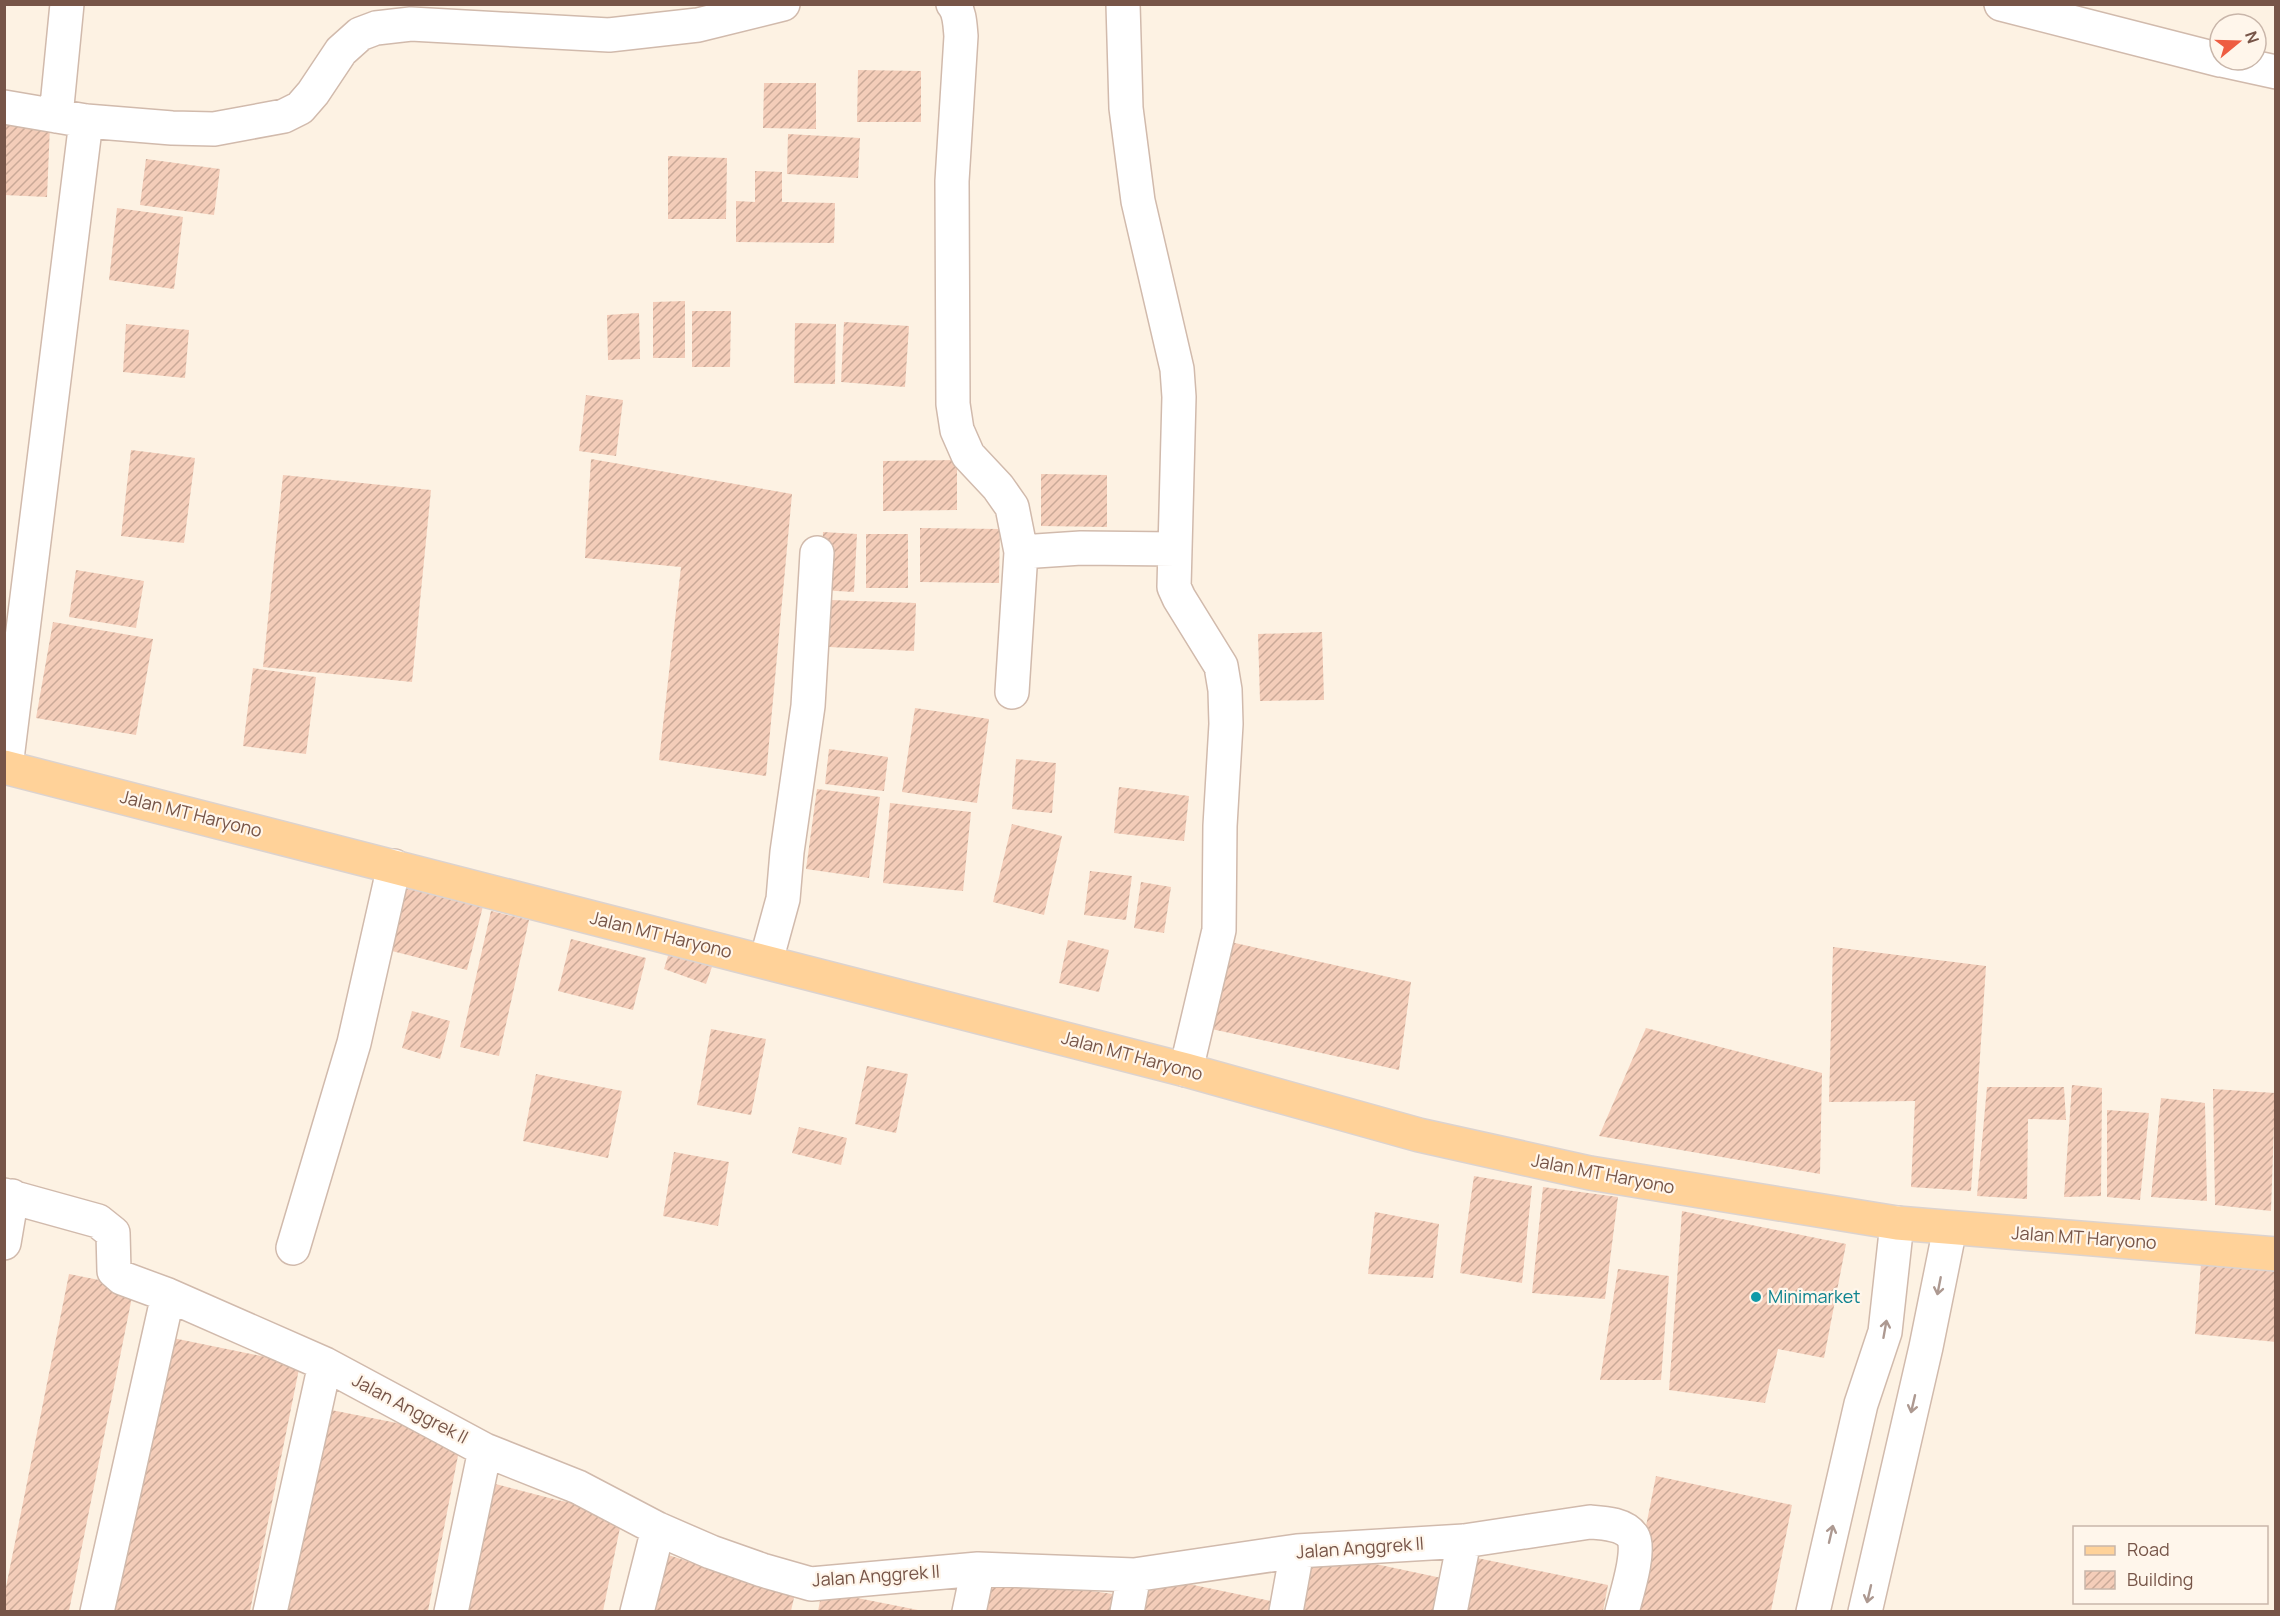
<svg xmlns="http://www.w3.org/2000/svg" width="2280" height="1616" viewBox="0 0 2280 1616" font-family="Manrope,sans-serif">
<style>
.building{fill:url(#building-hatch)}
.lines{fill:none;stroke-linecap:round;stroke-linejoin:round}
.minor-casing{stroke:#d1baac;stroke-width:36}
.major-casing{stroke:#dcd3cf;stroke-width:36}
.minor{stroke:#fff;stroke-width:33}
.major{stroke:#ffd299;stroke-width:33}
.oneway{stroke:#ad9991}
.culture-dot{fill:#0f9aa8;stroke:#fff6eb;stroke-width:2}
.labels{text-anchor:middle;stroke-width:4.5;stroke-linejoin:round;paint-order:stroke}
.street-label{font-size:18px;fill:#775548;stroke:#fff6eb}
.culture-label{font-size:18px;fill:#0d838f;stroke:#fff6eb;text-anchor:start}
</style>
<defs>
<pattern id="building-hatch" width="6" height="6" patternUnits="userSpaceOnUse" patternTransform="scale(1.5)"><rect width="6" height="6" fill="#f4cdb9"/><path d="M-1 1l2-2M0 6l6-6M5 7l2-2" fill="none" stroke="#caa998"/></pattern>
</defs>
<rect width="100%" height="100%" fill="#fdf2e3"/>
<path class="building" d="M858,70L921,71V122H857Z
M764,83H816V129L763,128Z
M4,124L50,126L47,197L4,195Z
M788,134L860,138L858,178L787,174Z
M668,156L727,158L726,219H668Z
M146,159L220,169L214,215L140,205Z
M755,171L782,172V202L835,203L834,243L736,242V201L755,202Z
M117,208L183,217L174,289L109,280Z
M685,301V358H653V302Z
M692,311H731L730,367H692Z
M639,313L640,359L608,360L607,315Z
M844,322L909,326L905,387L841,382Z
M795,323L836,324L835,384L794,383Z
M126,324L189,330L185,378L123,372Z
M586,395L623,400L616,456L579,451Z
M131,450L195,458L184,543L121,536Z
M591,459L792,494L766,776L659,760L681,567L585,558Z
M957,460V510L883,511V461Z
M1041,474L1107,475V527L1041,526Z
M283,475L431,490L412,682L263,667Z
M920,528L1000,529L999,583L920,582Z
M823,532L857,534L854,592L820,590Z
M866,534H908V588H866Z
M76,570L144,581L136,628L69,617Z
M831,600L916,603L914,651L829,647Z
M53,622L153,639L136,735L36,718Z
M1322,632L1324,700L1260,701L1258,634Z
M253,668L316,677L306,754L243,746Z
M915,708L989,719L977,803L902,792Z
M829,749L888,757L884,791L825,784Z
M1016,759L1056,763L1052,813L1012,809Z
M1119,787L1189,796L1184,841L1114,833Z
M817,789L880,797L869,878L806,869Z
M890,803L971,812L963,891L883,883Z
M1012,824L1062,836L1044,915L993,902Z
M1090,871L1132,876L1126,920L1084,915Z
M1141,882L1171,887L1164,933L1134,928Z
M404,885L483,906L467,970L388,950Z
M491,911L529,920L499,1056L460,1047Z
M571,939L646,958L633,1010L558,991Z
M1068,940L1109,950L1099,992L1059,983Z
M1226,941L1411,982L1399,1070L1207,1028Z
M671,946L714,961L706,984L664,969Z
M1833,947L1986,966L1971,1191L1911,1187L1915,1101L1829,1102Z
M412,1011L450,1021L440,1059L402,1048Z
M1646,1028L1822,1073L1820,1174L1599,1136Z
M711,1029L766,1039L751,1115L697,1105Z
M867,1066L908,1074L896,1133L855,1124Z
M536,1074L622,1091L608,1158L523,1141Z
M2072,1085L2102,1088L2101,1196L2064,1197Z
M1987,1087H2064L2066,1120L2028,1119L2027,1199L1977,1196Z
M2213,1089L2275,1093L2271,1211L2215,1205Z
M2161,1098L2205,1103L2207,1201L2151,1197Z
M2107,1110L2149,1113L2140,1200L2107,1197Z
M799,1127L847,1138L841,1165L792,1153Z
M674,1152L729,1162L718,1226L663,1216Z
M1474,1176L1532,1186L1522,1283L1460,1273Z
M1543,1187L1618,1197L1605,1299L1532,1293Z
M1682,1211L1846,1244L1824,1358L1778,1349L1765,1403L1669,1390Z
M1375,1212L1439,1224L1433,1278L1368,1274Z
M2201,1264L2276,1269V1342L2195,1334Z
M1618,1269L1669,1276L1661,1380H1600Z
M69,1274L134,1287L69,1611H4V1597Z
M163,1336L300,1364L250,1611H108Z
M326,1409L397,1423L461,1440L428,1611H286Z
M1656,1476L1792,1505L1771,1611H1629Z
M488,1482L557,1500L623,1513L603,1611H461Z
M1314,1551L1451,1580L1444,1611H1302Z
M662,1553L731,1575L796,1589L791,1611H648Z
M1472,1557L1608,1585L1603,1611H1461Z
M985,1571L1056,1586L1120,1595L1117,1611H976Z
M1145,1575L1281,1603L1279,1611H1138Z
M822,1591L918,1610V1611H818Z"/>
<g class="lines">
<g class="minor-casing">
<path id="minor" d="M953,4C960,12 960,26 961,36L952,181L953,404L957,430L968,455L998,487L1012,507L1021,552L1012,692
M1123,4L1126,108L1138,201L1177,369L1179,397L1174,587L1179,598L1221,666L1225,690L1226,724L1220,826L1219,930L1186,1070
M2001,4L2220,60
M2221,60L2276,72
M4,107L86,121L172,128L214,129L284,116L300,108L313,93L341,51L360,34L376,28L411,24L609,35L698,25L783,4
M56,116L67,4
M1021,552L1081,548L1175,549
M6,767L86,121
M766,961L783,899L787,852L808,706L817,553
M4,1195L98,1221L113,1233L114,1271L122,1278L168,1295L325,1364L485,1450L578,1487L658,1529L711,1552L762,1570L811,1584L978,1569L1134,1575L1297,1551L1464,1541L1590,1522C1604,1523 1625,1524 1633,1537C1641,1550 1626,1596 1622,1612
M4,1243L12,1196
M293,1248L354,1043L394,866
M97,1612L168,1295
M270,1612L325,1364
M451,1612L485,1450
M637,1612L658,1529
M969,1612L978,1569
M1127,1612L1134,1575
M1286,1612L1297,1551
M1450,1612L1464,1541
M1813,1612L1861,1404L1885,1332L1897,1223
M1865,1612L1926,1347L1950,1228"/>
</g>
<g class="major-casing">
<path id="major" d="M4,767L1186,1070L1419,1135L1590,1173L1897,1223L2276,1254"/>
</g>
<use href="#minor" class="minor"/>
<use href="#major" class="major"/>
</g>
<defs><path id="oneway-shaft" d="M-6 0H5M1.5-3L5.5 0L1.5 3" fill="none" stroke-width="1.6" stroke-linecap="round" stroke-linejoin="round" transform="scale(1.5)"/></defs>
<g class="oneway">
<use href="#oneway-shaft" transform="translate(1939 1286) rotate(101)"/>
<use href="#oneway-shaft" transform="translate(1885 1329) rotate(-80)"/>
<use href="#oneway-shaft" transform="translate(1913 1404) rotate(103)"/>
<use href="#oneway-shaft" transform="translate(1831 1534) rotate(-77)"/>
<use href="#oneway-shaft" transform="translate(1869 1594) rotate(103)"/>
</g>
<circle class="culture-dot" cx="1756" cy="1297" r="6"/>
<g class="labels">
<g class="street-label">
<text transform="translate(191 814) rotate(14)" y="6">Jalan MT Haryono</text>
<text transform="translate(661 935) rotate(14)" y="6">Jalan MT Haryono</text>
<text transform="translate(1132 1056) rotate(15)" y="6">Jalan MT Haryono</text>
<text transform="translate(1603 1174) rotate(11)" y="6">Jalan MT Haryono</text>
<text transform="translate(2084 1238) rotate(4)" y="6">Jalan MT Haryono</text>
<text transform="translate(410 1409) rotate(28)" y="6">Jalan Anggrek II</text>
<text transform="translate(1360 1548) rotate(-4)" y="6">Jalan Anggrek II</text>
<text transform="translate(876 1576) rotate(-4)" y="6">Jalan Anggrek II</text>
</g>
<g class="culture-label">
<text x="1768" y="1303">Minimarket</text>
</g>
</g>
<rect width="2280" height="1616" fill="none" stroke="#775548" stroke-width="12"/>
<rect x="2073" y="1526" width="195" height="78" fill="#fff6eb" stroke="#c9b6aa" stroke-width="1.5"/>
<rect x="2085" y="1546" width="30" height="9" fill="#ffd299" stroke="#c9b6aa" stroke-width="1.5"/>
<text x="2127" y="1556" font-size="18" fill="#775548">Road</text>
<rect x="2085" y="1571" width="30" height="18" fill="url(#building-hatch)" stroke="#c9b6aa" stroke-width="1.5"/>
<text x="2127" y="1586" font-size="18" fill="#775548">Building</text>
<g transform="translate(2238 42) rotate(71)"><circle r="28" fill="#fff6eb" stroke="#c9b6aa" stroke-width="1.5"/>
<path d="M0-4.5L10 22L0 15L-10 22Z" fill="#ee5d42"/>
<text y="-9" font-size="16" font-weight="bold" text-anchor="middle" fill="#775548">N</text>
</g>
</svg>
